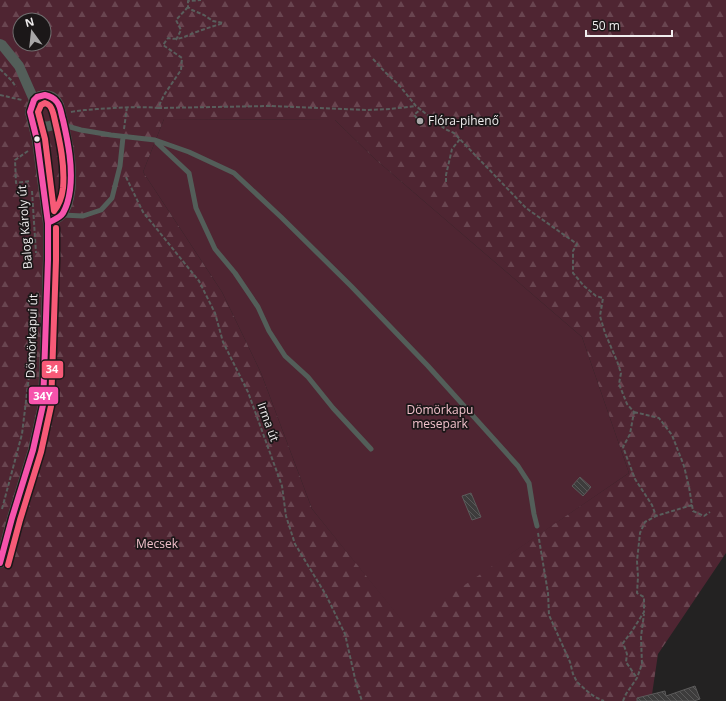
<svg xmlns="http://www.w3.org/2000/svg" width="726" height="701" viewBox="0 0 726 701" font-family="'Open Sans',sans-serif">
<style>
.green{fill:#4f2532}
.forest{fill:url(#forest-firs);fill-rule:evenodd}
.building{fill:url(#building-back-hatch);stroke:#5c5b5b}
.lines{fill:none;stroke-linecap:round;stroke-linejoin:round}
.path{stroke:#595e5c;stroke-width:2;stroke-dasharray:4 2;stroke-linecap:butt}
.lane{stroke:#535e59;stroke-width:5}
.street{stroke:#535e59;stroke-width:10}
.bus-1-casing{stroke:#1b1718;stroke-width:9}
.bus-2-casing{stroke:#1b1718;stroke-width:9}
.bus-1{stroke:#f653ac;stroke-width:6}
.bus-2{stroke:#f75a77;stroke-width:6}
.poi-dot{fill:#a8a6a7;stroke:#1b1718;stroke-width:1.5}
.bus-dot{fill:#f0edee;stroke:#1b1718;stroke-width:1.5}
.labels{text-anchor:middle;stroke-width:3.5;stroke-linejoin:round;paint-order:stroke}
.poi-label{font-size:12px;fill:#f0edee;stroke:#1b1718;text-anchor:start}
.street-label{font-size:12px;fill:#f0edee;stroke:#1b1718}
.park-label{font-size:12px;fill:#f0c0ca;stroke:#1b1718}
.line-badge{stroke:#1b1718;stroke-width:1.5}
.badge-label{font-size:11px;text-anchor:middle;font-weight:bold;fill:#fff}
</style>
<defs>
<pattern id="forest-firs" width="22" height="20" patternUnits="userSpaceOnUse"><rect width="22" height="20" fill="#4f2532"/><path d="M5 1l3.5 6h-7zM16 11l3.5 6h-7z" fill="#694550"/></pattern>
<pattern id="building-back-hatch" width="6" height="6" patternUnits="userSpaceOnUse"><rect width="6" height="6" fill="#3d3c3c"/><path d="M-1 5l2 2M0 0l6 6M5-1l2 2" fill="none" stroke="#595858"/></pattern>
</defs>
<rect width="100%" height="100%" fill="#232222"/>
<path class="green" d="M164,119L335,120L375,159L582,337L629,473L406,626L312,509L261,373L222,292L143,172Z"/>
<path class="forest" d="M0,0H726V553L658,654L651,701H0ZM20,20H44V44H20ZM164,119L335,120L375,159L582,337L629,473L406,625L312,509L261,373L222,292L143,172Z"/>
<path class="building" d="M580,477L591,487L583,496L572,486Z
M471,493L481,517L472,520L462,496Z
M695,686L700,699L694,701H637V698L665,691L666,696Z"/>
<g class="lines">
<path class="path" d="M176,40L181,30L176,20L188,7
M373,59L385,72L399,85L416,106L445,129L454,133L526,208L577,244L573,251V273L584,286L596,296L603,298L600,316L605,333L617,361L621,373L619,384L627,404L634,412L630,434L623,447L635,479L652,505L656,516L645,522L640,533L637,561L638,577L637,593L644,597V612L632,631L623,643L627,654L626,662L637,678
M0,69L12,81L16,87
M0,95L22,100
M158,108L270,106L366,110L390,109L416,106
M71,112C80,110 88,110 97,109C117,108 137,106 158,108L164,95L181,70L182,58L163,45L168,38C181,41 187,35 199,31C207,28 215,26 223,23L213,21L204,15L192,10L188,7V1L201,0
M417,118L414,115L421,109
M124,129L127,107
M28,151L15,160L16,183L31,181
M126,177L143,212L199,281L215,313L223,342L248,392L282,486L286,516L295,544L326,595L345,634L356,683L362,701
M446,182V175L452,149L460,139
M32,191L36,253
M634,412L659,418L672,435L684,466L689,487L692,505L656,516
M692,505L693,511L704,516L710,512
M2,509L22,434L34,335
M538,533L548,593L549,615L570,662L573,674L577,682L587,691L595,697L604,701
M623,701L626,694L637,678L642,664L641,637L644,614"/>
<path class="lane" d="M63,125L81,130L111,135L155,140L189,152L234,173L281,217L351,286L428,366L518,466L529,483L534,514L537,526
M157,143L189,173L196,208L215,249L235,273L258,307L269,331L285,356L308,377L333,408L371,449
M62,215L83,216L101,210L112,198L120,166L123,137"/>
<path class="street" d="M0,44L2,45L19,66L34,100
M32,121C44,129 55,129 61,115
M0,563L12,518L33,450L43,405L48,260V223L37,140L30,112L34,100C43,92 54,94 59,105C66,133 80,187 63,213C60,218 52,221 48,223"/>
<g class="bus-1-casing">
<path id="bus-1" d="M45,95C50,96 54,98 57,102C61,107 61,114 63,120C68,142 73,167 70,190C69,198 67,206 63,213C60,218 53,220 48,223L37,140L30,112L34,100L37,97Z
M0,563L12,518L33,450L43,405L48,260V223"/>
</g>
<g class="bus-2-casing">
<path id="bus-2" d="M45,103C48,104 48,104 50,106C53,110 54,116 55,121C60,142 65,165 63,188C62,196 60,204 54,211L45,139L38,112L41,105Z
M8,565L20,520L41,452L51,406L56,260V228"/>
</g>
<use href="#bus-1" class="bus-1"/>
<use href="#bus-2" class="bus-2"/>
</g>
<circle class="poi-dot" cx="420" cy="121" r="4"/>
<circle class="bus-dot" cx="37" cy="139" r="3.5"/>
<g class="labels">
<g class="poi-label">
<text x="428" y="125">Flóra-pihenő</text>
</g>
<g class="street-label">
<text transform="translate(25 227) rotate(-94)" y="4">Balog Károly út</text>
<text transform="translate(32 336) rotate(-88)" y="4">Dömörkapui út</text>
<text transform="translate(268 422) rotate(70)" y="4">Irma út</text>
</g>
<g class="park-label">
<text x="440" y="414">Dömörkapu<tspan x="440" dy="14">mesepark</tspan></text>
<text x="157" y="548">Mecsek</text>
</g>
</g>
<g class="line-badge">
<rect x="41" y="360" width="23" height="19" rx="4" fill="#f75a77"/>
<rect x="28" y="386" width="31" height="19" rx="4" fill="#f653ac"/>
</g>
<g class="badge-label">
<text x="52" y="373">34</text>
<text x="43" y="400">34Y</text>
</g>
<g transform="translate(32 32) rotate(345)"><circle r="19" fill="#1b1718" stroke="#706d6e"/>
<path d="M0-3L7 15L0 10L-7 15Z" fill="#a8a6a7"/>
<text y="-6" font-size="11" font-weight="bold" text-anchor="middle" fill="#f0edee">N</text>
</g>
<path d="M586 30v6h86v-6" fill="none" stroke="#f0edee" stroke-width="2"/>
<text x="592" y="30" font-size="12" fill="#f0edee" stroke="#1b1718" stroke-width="3" paint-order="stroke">50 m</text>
</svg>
